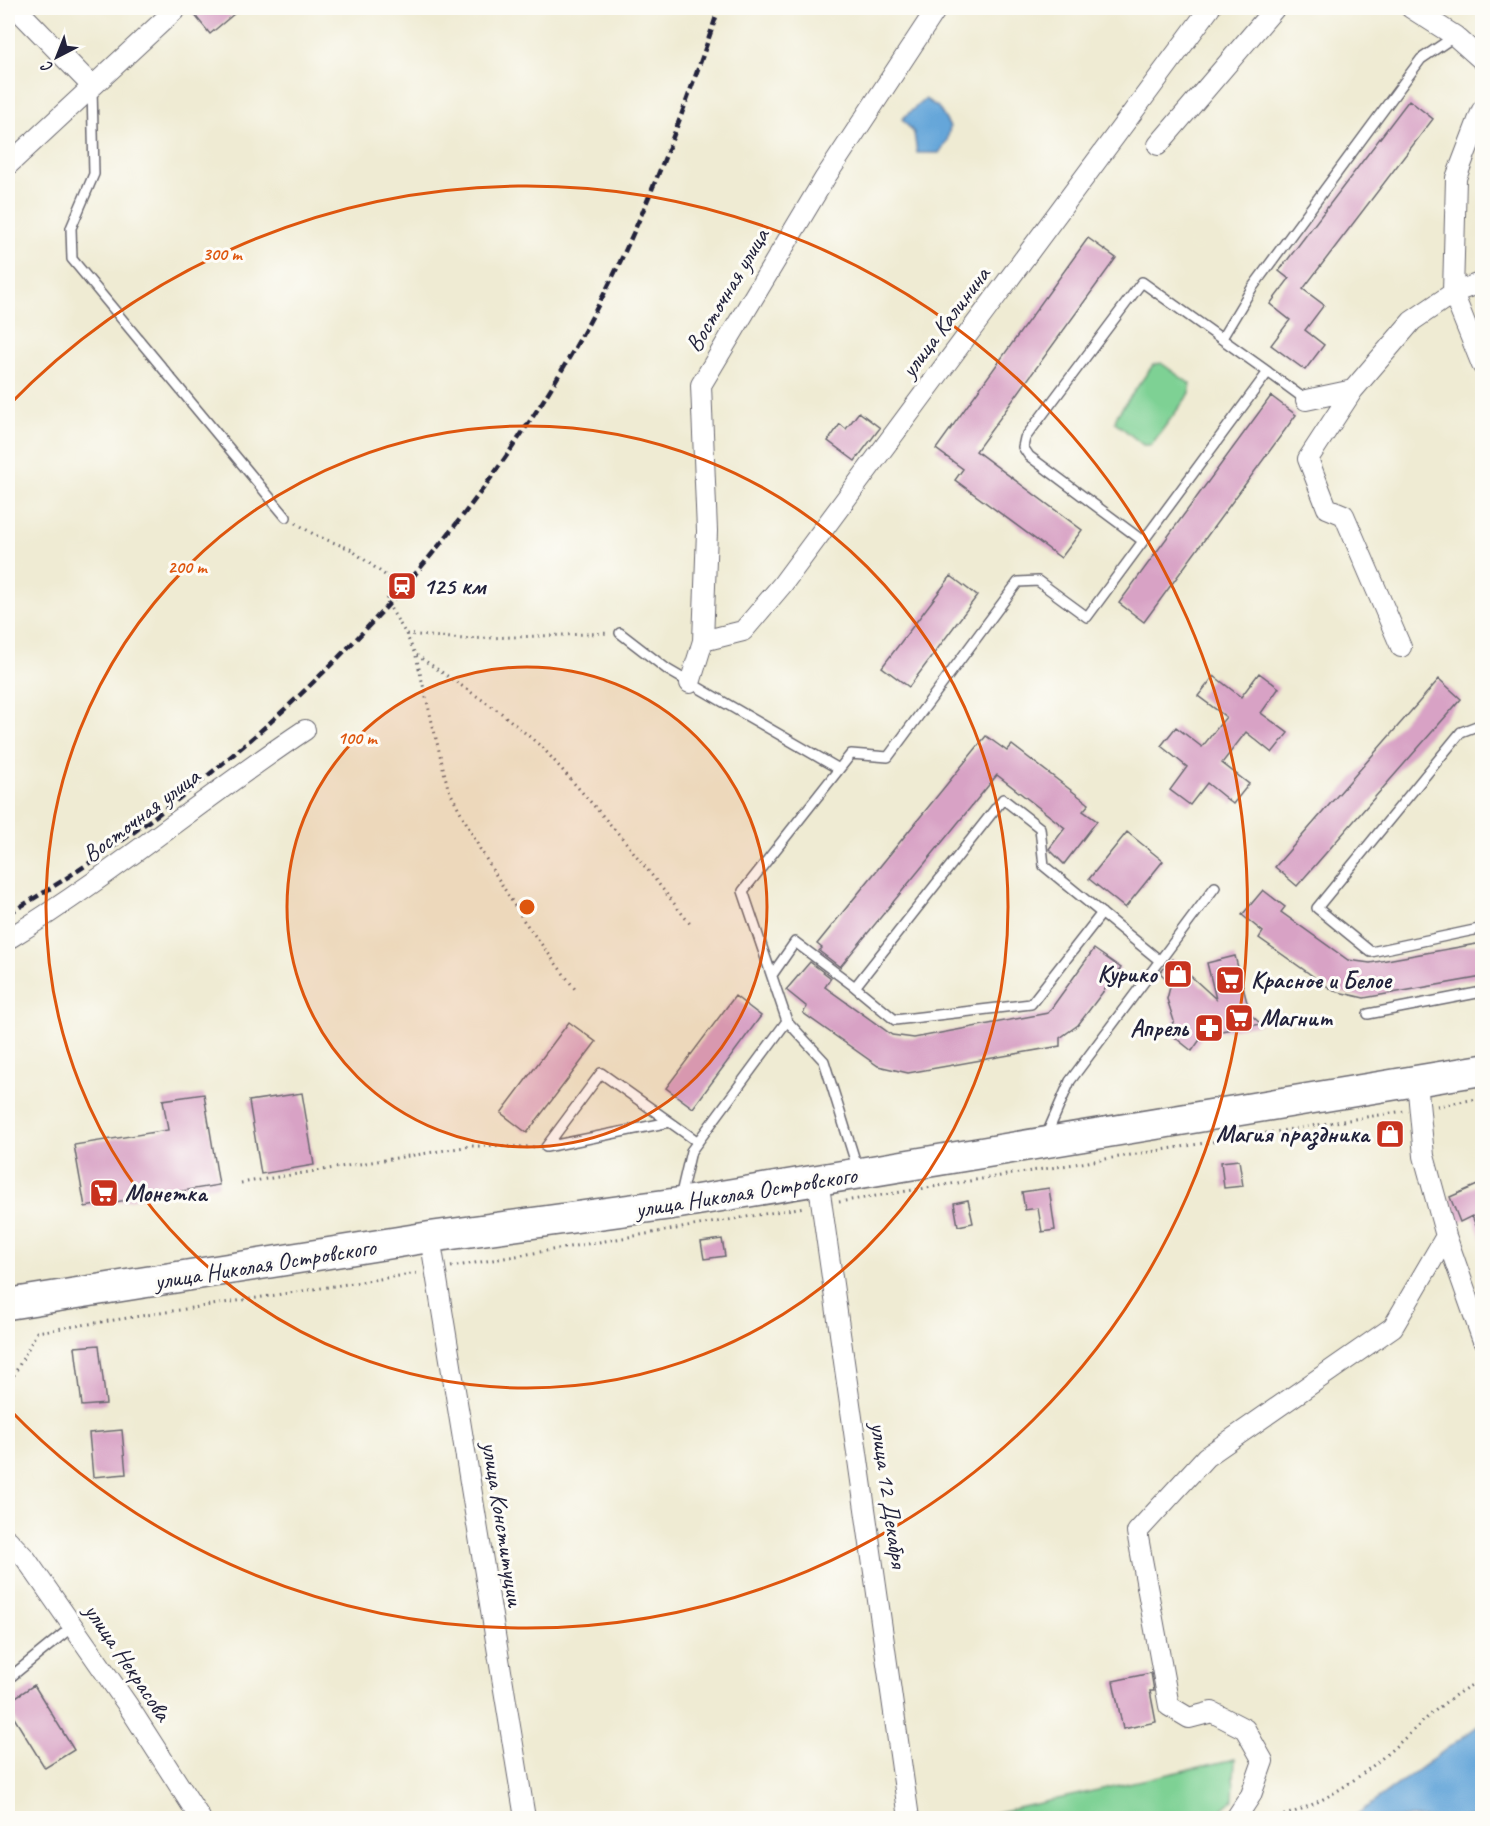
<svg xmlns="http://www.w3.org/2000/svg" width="1490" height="1826" viewBox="0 0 1490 1826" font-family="Caveat,sans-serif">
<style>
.green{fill:#7ed194;stroke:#507a68;stroke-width:1.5}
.water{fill:#65a6d9;stroke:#44648a;stroke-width:1.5}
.building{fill:#d8a2c5}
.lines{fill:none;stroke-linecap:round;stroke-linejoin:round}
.lane-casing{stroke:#6a6870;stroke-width:12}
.street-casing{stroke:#6a6870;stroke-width:22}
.primary-casing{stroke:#6a6870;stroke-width:33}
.path{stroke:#6a6870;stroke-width:3;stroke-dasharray:1.5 4.5;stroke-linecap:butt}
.lane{stroke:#fff;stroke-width:9}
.street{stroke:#fff;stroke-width:20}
.primary{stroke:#fff;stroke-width:30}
.rail{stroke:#22223b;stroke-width:4.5;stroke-dasharray:9 4.5;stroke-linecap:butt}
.ring{fill:none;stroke:#de560e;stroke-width:3}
.labels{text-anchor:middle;stroke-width:6;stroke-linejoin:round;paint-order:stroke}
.street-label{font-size:24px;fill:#22223b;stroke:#fdfcf7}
.poi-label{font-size:24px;font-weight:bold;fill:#22223b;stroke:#fdfcf7;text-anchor:start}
.centre{fill:#de560e;stroke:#fdfcf7;stroke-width:3}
.ring-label{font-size:18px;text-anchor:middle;font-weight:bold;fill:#de560e;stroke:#fdfcf7;stroke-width:6;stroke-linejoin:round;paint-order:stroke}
</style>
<rect width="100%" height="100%" fill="#fdfcf7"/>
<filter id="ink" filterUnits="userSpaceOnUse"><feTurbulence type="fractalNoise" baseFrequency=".0167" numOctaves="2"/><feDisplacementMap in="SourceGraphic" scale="12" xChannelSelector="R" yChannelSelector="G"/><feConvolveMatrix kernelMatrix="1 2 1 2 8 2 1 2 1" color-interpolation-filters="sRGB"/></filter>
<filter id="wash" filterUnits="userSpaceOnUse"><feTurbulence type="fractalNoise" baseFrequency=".008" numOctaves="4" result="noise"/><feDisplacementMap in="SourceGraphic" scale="24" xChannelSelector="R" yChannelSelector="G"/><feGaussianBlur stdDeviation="1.35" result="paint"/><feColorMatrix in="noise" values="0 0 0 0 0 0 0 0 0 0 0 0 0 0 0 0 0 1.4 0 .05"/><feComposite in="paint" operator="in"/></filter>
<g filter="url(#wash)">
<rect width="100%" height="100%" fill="#efebd3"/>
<path class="green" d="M1161,363L1190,384V393L1151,445H1143L1115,422L1117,415L1153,365Z
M1235,1759L1233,1800L1212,1818H973Z"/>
<path class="water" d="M925,99L938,107L950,127L947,141L939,153H917L914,133L902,119Z
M1482,1723V1818H1352Z"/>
<g id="blocks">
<path class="building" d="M189,8H241L210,34Z
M1409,100L1433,119L1303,289L1324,305L1305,330L1324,345L1305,370L1271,345L1290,320L1270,304L1289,279L1279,271Z
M1088,238L1116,258L976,451L1082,530L1061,558L955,480L963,469L936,449Z
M1271,396L1296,415L1144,622L1119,603Z
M859,412L880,428L855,461L828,441L840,424L846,429Z
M951,576L977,596L909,687L882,667Z
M1259,673L1279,688L1261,713L1288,733L1272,753L1246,732L1222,763L1249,784L1233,804L1207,783L1190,805L1170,790L1187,767L1161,746L1176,727L1202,747L1226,717L1198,696L1214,676L1241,697Z
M1439,679L1461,699L1297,886L1275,867Z
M986,736L1007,751L1012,745L1089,804L1083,811L1097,821L1064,864L1049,849L1065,828L997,775L840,967L819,951L822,948L817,944Z
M1127,832L1163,861L1125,908L1089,879Z
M1263,890L1285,907L1281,912L1348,960L1370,963L1482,943V977L1364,998L1334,991L1259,938L1263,932L1242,915Z
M1094,949L1121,968L1078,1025L1060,1038V1046L908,1073L878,1066L803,1013L807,1007L786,990L810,962L831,978L825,987L892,1035L914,1038L1048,1013Z
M1235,956L1250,1014L1261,1024L1204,1034L1192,1051L1167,1031L1174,1021L1167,999L1171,983L1160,973L1172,959L1216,999L1207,963Z
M735,996L761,1016L693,1108L666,1088Z
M569,1022L596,1042L527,1133L501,1113Z
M302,1093L314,1165L261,1174L249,1101Z
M204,1094L219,1185L85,1207L74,1145L168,1130L163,1100Z
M1239,1160L1243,1186L1224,1188L1221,1162Z
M1482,1183V1240L1472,1216L1460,1222L1450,1197Z
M1049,1188L1055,1230L1042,1232L1038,1208L1025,1210L1022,1192Z
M968,1200L973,1223L958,1226L954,1203Z
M722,1239L725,1256L704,1259L701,1242Z
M99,1345L106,1404L82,1406L75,1347Z
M122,1430L126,1474L93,1477L89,1433Z
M1151,1673L1154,1691H1150L1156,1722L1123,1729L1113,1681Z
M34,1685L74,1750L45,1768L8,1708V1702Z"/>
</g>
</g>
<g filter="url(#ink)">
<use href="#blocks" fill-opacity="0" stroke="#6a6870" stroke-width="1.5"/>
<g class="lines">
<g class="lane-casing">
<path id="lane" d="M92,88L94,174L71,228L72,259L286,517
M1222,338L1252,288L1421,59L1455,36
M1143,541L1029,456L1023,447L1025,438L1142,282L1268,372
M620,633L668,670L839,769
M1482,724L1461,732L1317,908L1371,952L1479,929L1482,924
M772,975L795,942L855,987L1003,799L1040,828L1044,866L1159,960
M855,987L895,1020L1031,1004L1102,913
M1368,1014L1482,992
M787,1021L824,1061L858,1170
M1046,1136L1070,1081L1215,887
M546,1147L601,1073L698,1142
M546,1147L670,1122
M680,1198L691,1151L787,1021L743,891L851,754L888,757L1018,582L1038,581L1087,617L1268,372L1306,400
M8,1679L73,1626"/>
</g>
<g class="street-casing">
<path id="street" d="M16,8L92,86
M1411,8L1455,36L1482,60
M1482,110L1456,178L1453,293L1482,365
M1158,145L1275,8
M8,165L177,8
M1353,390L1308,459L1327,508L1344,515L1401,647
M1306,400L1353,390L1412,321L1453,293L1482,282
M703,641L743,631L782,585L1210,8
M690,683L703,641L707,531L701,385L825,178L937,8
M8,939C111,876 204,797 305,730
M1417,1081L1424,1156L1446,1236L1482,1338
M818,1179L909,1818
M430,1237L525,1818
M8,1540L26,1559L127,1704L200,1818
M1236,1818L1251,1795L1263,1761L1245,1729L1212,1712L1189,1718L1169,1706L1137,1532L1206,1457L1393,1327L1446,1236"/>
</g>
<g class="primary-casing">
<path id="primary" d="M8,1304L430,1237L679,1203L1482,1070"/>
</g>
<path class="path" d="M296,523L315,535L350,549L393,581L386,601L406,634L464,639L610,633
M406,634L415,654L500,712L543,748L624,840L691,925
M416,656L448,788L480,849L524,921L575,989
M1437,1106L1482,1098
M241,1183L471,1146L535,1147
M839,1202L1404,1111
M451,1267L805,1207
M8,1386L37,1332L418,1273
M8,1577L14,1571
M1272,1818C1314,1810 1356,1781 1388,1753C1419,1727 1444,1697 1482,1680"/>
<use href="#lane" class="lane"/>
<use href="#street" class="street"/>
<use href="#primary" class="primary"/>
<path class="rail" d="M8,914C267,762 489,534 620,262C659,179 690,94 719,8"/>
</g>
</g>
<circle cx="527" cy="907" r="240" fill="#de560e" fill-opacity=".12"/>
<g class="ring">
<circle cx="527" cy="907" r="240"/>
<circle cx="527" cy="907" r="481"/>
<path d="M8 406A721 721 0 1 1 8 1408"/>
</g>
<defs>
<g id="station-square" transform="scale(1.5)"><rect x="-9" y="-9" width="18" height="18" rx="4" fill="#c8321e" stroke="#fdfcf7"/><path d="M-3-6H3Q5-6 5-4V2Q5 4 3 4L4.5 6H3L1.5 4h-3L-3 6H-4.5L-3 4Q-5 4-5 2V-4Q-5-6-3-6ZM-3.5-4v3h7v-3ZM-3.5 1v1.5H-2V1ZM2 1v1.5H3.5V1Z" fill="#fff"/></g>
<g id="shop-square" transform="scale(1.5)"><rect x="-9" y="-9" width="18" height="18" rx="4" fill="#c8321e" stroke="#fdfcf7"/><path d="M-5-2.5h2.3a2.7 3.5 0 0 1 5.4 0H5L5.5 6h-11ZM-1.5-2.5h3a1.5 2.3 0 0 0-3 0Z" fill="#fff"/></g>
<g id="supermarket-square" transform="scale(1.5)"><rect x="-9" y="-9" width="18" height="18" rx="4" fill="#c8321e" stroke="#fdfcf7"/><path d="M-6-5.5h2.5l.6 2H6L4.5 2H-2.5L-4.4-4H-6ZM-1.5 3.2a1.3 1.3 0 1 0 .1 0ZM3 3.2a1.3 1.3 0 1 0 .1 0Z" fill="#fff"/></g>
<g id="pharmacy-square" transform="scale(1.5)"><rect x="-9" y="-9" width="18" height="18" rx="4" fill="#c8321e" stroke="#fdfcf7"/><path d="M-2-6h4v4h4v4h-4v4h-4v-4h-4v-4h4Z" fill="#fff"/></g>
</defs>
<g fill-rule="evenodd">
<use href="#station-square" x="402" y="586"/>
<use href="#shop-square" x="1178" y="974"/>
<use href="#supermarket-square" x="1230" y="980"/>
<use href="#supermarket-square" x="1239" y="1018"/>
<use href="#pharmacy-square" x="1209" y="1028"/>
<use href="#shop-square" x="1390" y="1134"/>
<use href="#supermarket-square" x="104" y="1193"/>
</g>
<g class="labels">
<g class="street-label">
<text transform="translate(727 290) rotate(-59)" y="8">Восточная улица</text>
<text transform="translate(945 322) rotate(-53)" y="8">улица Калинина</text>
<text transform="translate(141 815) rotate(-37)" y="8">Восточная улица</text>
<text transform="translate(746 1192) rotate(-9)" y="8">улица Николая Островского</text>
<text transform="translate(265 1264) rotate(-9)" y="8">улица Николая Островского</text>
<text transform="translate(889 1495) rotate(82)" y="8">улица 12 Декабря</text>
<text transform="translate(503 1524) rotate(81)" y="8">улица Конституции</text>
<text transform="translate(128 1662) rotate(56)" y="8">улица Некрасова</text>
</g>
<g class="poi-label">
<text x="423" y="594">125 км</text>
<text x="1157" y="982" text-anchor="end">Курико</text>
<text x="1251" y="988">Красное и Белое</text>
<text x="1260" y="1026">Магнит</text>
<text x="1188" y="1036" text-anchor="end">Апрель</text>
<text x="1369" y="1142" text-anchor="end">Магия праздника</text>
<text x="125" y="1201">Монетка</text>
</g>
</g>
<circle cx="527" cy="907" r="9" class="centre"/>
<g class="ring-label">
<text x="222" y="260">300 m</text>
<text x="187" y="573">200 m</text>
<text x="357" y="744">100 m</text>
</g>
<rect width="1490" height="1826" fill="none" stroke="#fdfcf7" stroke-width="30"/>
<g transform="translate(57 57) rotate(222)" stroke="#fdfcf7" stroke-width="4.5" paint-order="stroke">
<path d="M0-4.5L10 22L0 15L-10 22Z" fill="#22223b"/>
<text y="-9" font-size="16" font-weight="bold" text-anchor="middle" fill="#22223b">С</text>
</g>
</svg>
